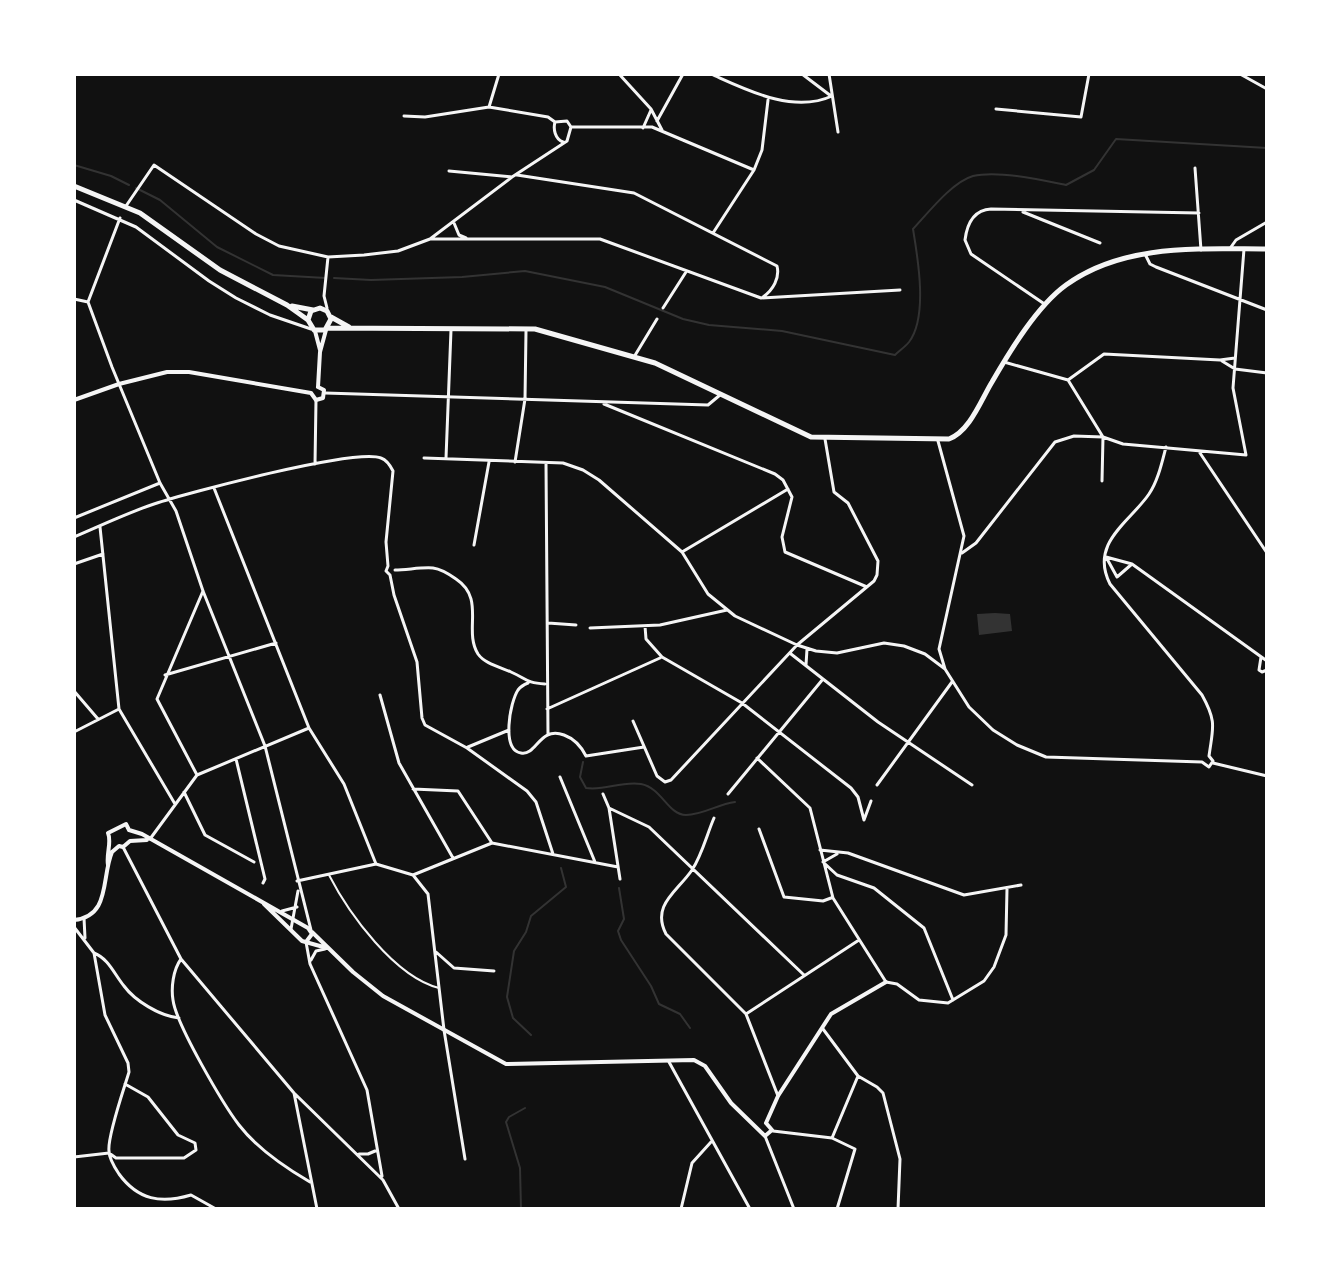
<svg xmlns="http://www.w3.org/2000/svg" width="1341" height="1283" viewBox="0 0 1341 1283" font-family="Manrope,sans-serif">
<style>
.water{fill:#333}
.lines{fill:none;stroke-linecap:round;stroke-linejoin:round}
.stream{stroke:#333;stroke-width:2}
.pedestrian{stroke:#f5f5f5;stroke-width:2}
.minor{stroke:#f5f5f5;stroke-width:3}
.tertiary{stroke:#f5f5f5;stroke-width:4}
.primary{stroke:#f5f5f5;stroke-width:5}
</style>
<rect width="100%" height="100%" fill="#111"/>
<path class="water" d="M995,613L1010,614L1012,631L979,635L977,614Z"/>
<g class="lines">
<path class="stream" d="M74,165L111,176L129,185
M136,188L160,200L217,247L273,275L326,278
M334,278L371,280L462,277L525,271L605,287L683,319L709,325L782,331L895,355C899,351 905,347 909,342C928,317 918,259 913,229C928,213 952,182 973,176C998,170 1042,180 1066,185L1094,170L1116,139L1267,148
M583,762L580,777L586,788C605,791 620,781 641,784C662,788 668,815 686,815C703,815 718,804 735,802
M619,888L624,919L618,931L621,940L651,986L659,1004L680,1014L690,1028
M531,1035L513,1018L507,997L514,951L526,932L531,916L566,887L561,868
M521,1209L520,1168L506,1122L509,1117L525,1108"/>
<path class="pedestrian" d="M329,875C349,914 395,977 439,988"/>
<path class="minor" d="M619,74L651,109L662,130
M711,74C747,90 793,114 832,96
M802,74L831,96
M829,74L838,132
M1240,74L1267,89
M489,107L499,74
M996,109L1081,117L1089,74
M657,121L683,74
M555,122C553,129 555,139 563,142
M571,127H652L754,170
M643,128L651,110
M1195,168L1201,250
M449,171L512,177
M517,175L634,193L777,266C780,278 773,290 763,297
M74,200L136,227L209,281L236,298L270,315L311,329
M126,206L154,165L256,234L279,246L328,257L364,255L398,251L430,239L512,177L567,141L571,127L567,121L555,122L548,117L489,107L425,117L404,116
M1023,212L1100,243
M120,218L88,302L112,367L160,483L176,511L203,591L265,746L311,930
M454,223L459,235L466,238
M713,233L754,170L762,150L768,100
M430,239H600L761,298L900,290
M1231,247L1236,240L1267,222
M1145,254L1150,264L1156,267L1267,310
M74,299L88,302
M1043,303L971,254L965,240C967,224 973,210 991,209L1199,213
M327,308L324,296L328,257
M663,308L686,272
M634,357L657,319
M1222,361L1235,369L1267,373
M1004,362L1068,380L1103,437L1102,481
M1068,380L1104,354L1220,360L1235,358
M325,393L708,405L720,395
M604,404L775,474L783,480L792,497L782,537L785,552L867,587
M938,441L964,536L939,649L945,669L969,707L993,730L1017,745L1046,757L1202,762L1209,767L1213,761L1209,756C1213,727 1217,722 1202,695L1110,584C1089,543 1130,522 1149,494C1158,481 1162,462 1166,447
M1200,453L1267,553
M424,458L563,463L583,470L599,480L682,552L708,594L735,616L797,645L816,651L837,653L884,643L904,646L925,654L945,669
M446,458L451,330
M515,462L525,399L526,331
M546,463L548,734
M315,464L316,400
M214,488L309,728L344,784L376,864
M74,518L160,483
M100,527L119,709L175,804
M74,537C100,526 127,513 154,504C187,493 355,448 381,458C387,460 390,465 393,471L386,542L388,566L386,571L390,575L394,595L417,662L422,718L425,725L467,748L527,791L536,802L553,854
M474,545L489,462
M682,552L788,489
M962,553L976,543L1055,442L1074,436L1103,437L1123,444L1246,455L1233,388L1244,249
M1106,557L1132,564L1267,661
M1106,557L1117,577L1132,564
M74,564L103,554
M395,570C407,570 421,567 433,568C441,569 449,574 456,579C486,599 463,630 478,654C485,664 500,667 511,672C527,679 526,683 545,684
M548,623L576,625
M645,626L646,639L662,657L742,703L851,788L858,797L864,820L871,801
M590,628L660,625L727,610
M791,654L878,722L972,785
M1261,657L1259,670L1262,672L1267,670
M806,665L807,649
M165,675L276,643
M528,683C523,685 521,686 518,690C510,702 501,750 521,753C537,756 539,726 564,735C575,739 581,746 586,756L644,747
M74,691L98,719
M380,695L399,763L453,858
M547,709L660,658
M633,721L657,776L665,782L671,780L797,645L874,581L877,575L878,561L848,503L834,492L825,439
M74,732L119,709
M468,747L509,730
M757,758L810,808L833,898L886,982L897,984L919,1000L948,1003L984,981L994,967L1006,935L1007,889
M236,759L265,879L263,883
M1213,763L1267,776
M197,775L157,699L203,591
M560,777L595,862
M877,785L952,682
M413,789L458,791L492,843
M184,792L205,835L254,862
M603,794L609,808L620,879
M728,794L823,679
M609,808L649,827L804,975
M714,818C707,834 702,855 692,870C677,892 651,905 666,934L746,1014L778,1096
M759,829L784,897L823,901L831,898
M150,839L197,775L309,728
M123,847L181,959L294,1093L383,1180L399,1209
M820,850L848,853L964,895L1021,885
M823,862L837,875L874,888L924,928L953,1000
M823,862L837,854
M413,875L428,894L444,1030L465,1159
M297,881L376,864L413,875L492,843L618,867
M282,911L297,907
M84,918L85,938
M74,927L94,953L105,1015L128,1063L129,1072C124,1089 107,1137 109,1151C109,1159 115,1168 119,1174C138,1200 161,1204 191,1195L216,1209
M291,929L298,891
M306,942L310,964L367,1090L382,1176
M436,952L454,968L494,971
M94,953C109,959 114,974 124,986C135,1001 160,1016 179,1018
M181,959C173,970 171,988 173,1000C176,1024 223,1104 239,1125C256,1147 286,1168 310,1182
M311,960L316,951L325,949
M746,1014L859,940
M823,1029L858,1076L877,1087L883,1093L900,1159L898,1209
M669,1062L750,1209
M294,1093L317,1209
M773,1131L832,1138L855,1149L837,1209
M765,1136L794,1209
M832,1138L858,1076
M359,1154H368L375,1151
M74,1157L109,1153L116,1158H184L196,1150L195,1143L178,1135L148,1097L125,1084
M74,1208V1209
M681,1209L692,1163L711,1142"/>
<path class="tertiary" d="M315,331L320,350
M318,387L320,352L326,330
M311,393L316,400L323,398L324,390L318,387
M74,400L119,384L167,372H189L311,393
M108,865C106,854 112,842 108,833L126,824L129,830L142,834L308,928L312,934L306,942
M264,904L302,941L327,948
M74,920C111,916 101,878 112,852L119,846L123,847L130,841L147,840
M312,932L353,972L383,996L506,1064L694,1060L705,1066L731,1103L765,1136L772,1130L766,1123
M766,1123L778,1096L831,1014L886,982"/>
<path class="primary" d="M74,186L140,213L220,270L287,305L308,320L314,330H325L331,319L327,311L320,308L311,311L308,320
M292,306L313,310
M331,317L349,327
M327,328L535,329L655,363L811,437L949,439C970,431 981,400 992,382C1010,351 1037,306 1066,285C1124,243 1200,249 1267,249"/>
</g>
<rect width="1341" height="1283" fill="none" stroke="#ffffff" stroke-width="152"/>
</svg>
